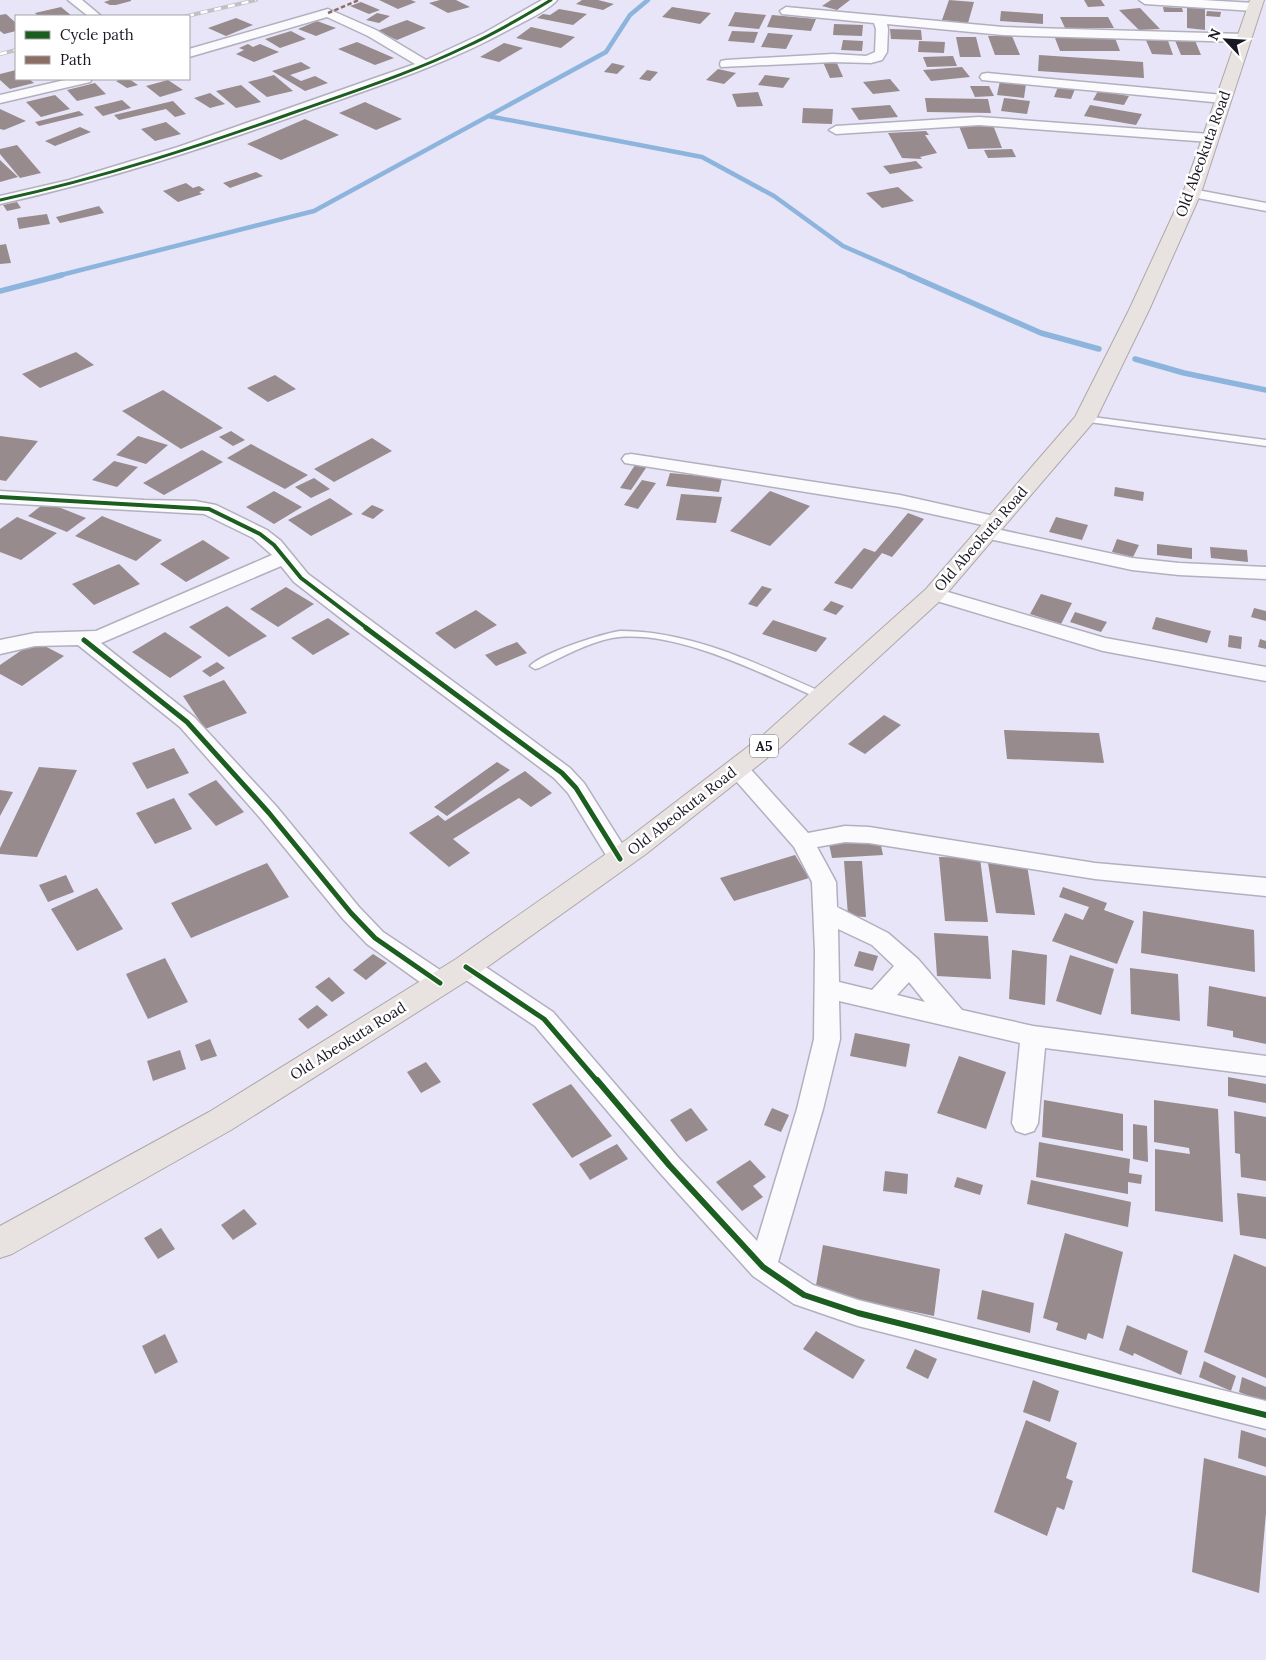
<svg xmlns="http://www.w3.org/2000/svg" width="1266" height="1660" viewBox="0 0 1266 1660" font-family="Lora,serif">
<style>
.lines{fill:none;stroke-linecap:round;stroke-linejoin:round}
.stream-far1{stroke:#8db4dc;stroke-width:4.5}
.stream{stroke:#8db4dc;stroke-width:5.5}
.building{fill:#978b8d}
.service-casing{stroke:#b2b0be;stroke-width:3}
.minor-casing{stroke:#b2b0be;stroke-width:3}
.trunk-casing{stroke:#afa7a9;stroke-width:2}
.service{fill:#fbfbfe;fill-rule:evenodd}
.minor{fill:#fbfbfe;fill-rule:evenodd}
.trunk{fill:#e8e2e0;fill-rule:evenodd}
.rail-casing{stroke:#c2c0c6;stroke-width:4}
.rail{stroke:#fff;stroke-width:2.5;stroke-dasharray:7;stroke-linecap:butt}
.quiet{stroke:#8d6e63;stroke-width:2.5;stroke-dasharray:4.5 2.5;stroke-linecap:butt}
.cycleway-far3-casing{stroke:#fff;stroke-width:5}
.cycleway-far2-casing{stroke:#fff;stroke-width:6}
.cycleway-far1-casing{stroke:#fff;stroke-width:8}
.cycleway-casing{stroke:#fff;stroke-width:9}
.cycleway-far3{stroke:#1b5e20;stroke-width:3}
.cycleway-far2{stroke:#1b5e20;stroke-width:4}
.cycleway-far1{stroke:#1b5e20;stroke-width:5}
.cycleway{stroke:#1b5e20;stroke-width:6}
.labels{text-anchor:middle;stroke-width:5;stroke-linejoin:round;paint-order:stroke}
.shield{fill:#fff;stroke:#5f5d66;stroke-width:1}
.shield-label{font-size:14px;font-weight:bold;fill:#1a1824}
.street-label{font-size:15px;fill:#1a1824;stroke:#fff}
</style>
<rect width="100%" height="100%" fill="#e7e5f7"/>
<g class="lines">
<path class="stream-far1" d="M488,116L702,157L774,196L843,246L912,276
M57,276L314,211L606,52L630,15L648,0"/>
<path class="stream" d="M909,275L1041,333L1099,349
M0,291L62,275
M1135,359L1184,373L1266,390"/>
</g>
<path class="building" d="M110,0H131V1L116,5H110L104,2Z
M379,0H411L416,2L398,9Z
M440,0H456L470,7L448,13L429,3Z
M582,0H598L614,4L603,10L576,4Z
M831,0H850L837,10L822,6Z
M949,0L974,2L968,23L942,20Z
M1084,0H1101L1105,6L1088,7Z
M361,2L380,10L369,14L350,6Z
M1187,5L1205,6V30L1187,28Z
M61,7L72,16H38L35,13Z
M672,7L711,13L700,24L662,17Z
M1163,7L1182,8L1183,12H1164Z
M1140,8L1160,29L1139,30L1119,10Z
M559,9L587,14L573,25L537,18L543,14L550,15Z
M1001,11L1043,14V24L1000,21Z
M1207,11L1221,12L1220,17L1206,16Z
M735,12L766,15L759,29L728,26Z
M377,13L390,16L379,23L366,20Z
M6,14L16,23V31L4,34L0,31V15Z
M772,15L816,19L811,31L767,27Z
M1060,17H1108L1114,28H1065Z
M236,18L253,25L226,36L208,28Z
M407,20L426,28L397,40L377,31Z
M317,21L336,28L316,36L298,29Z
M834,24L863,25L862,36L833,35Z
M531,27L575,37L561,48L516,38Z
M890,29L921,30L922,40L891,39Z
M291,31L306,39L280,48L265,39Z
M732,31L758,32L754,43L728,41Z
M768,33L793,35L786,49L761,47Z
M988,36H1012L1020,55H995Z
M956,37H976L981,57H960Z
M1055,38H1115L1120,51H1060Z
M1145,38H1167L1173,55L1152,54Z
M1174,38H1194L1201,55H1181Z
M843,40L863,41L862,51L841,50Z
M919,41L945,42L944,53L918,52Z
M357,42L394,58L375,65L338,49Z
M504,43L523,48L499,62L480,57Z
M248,44L253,47L260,44L279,52L254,62L236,54L244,50L239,48Z
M1039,55L1143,62L1144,78L1038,71Z
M953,56L957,66L927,67L923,57Z
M836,61L843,77L830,78L823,62Z
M301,62L311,68L290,75L301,81L315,76L328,83L305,91L272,71Z
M612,63L625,66L617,74L604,72Z
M962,67L970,77L931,81L923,70Z
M718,69L736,73L724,84L706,80Z
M16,70V79H29L34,83L10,89L0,80V74Z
M647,70L658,72L650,81L639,79Z
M274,75L293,91L267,97L248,82Z
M765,75L790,78L783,88L758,85Z
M122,79H129L138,85L127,88L116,81Z
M890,79L900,91L873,94L863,82Z
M168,80L183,90L160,97L146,86Z
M1000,81L1026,84L1024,98L997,95Z
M95,83L106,94L77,101L67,90Z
M241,85L261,102L236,108L216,91Z
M970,86H989L994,96L975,97Z
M1058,87L1075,89L1071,99L1054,97Z
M1098,91L1129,96L1124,105L1093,100Z
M758,92L763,106L737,107L732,94Z
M210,93L225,104L210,108L194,98Z
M55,95L70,109L41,117L26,102Z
M925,98L988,99L991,113L927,112Z
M1004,98L1030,101L1027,114L1001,111Z
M122,100L131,108L103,116L94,107Z
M173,101L186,114L175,117L166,109L119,120L114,115Z
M365,102L402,119L376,130L339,113Z
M890,105L898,117L859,120L851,108Z
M1090,105L1142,114L1136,125L1084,116Z
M803,108L833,109L832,124L802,123Z
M0,109L26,121L4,130L0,129Z
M79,111L84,115L39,126L35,122Z
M305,119L339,135L281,160L247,144Z
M166,122L181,134L155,141L141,129Z
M993,125L1002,148L968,149L959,126Z
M80,127L91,132L55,146L45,141Z
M926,131L929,135H925L937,153L920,157L922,159L902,158L888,133Z
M17,145L41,173L20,178L0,154V149Z
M1012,149L1016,157L988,158L984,150Z
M0,160L18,177L0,182Z
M916,161L923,168L890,174L883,166Z
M256,172L263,176L230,188L223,183Z
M186,183L193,188L199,186L205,190L199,192L202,194L178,202L163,191Z
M898,187L914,201L882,208L866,193Z
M17,202L21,208L7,211L3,205Z
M99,206L104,213L60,223L56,217Z
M47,214L50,224L19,229L17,218Z
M6,244L11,263L0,264V245Z
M76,352L94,365L40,388L22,374Z
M275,375L296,389L268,402L247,388Z
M163,390L223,428L181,449L122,411Z
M231,431L245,440L233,446L219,437Z
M0,436L38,441L6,481L0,480Z
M138,436L168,445L146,464L116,455Z
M372,438L392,451L334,482L314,469Z
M251,444L308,475L285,489L227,458Z
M202,450L223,462L164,495L143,483Z
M114,461L138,467L117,487L92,480Z
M637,462L648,465L631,490L620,488Z
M670,473L722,478L719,492L666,486Z
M314,478L330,489L311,498L295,487Z
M642,480L656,483L638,509L624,505Z
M1115,487L1144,492L1143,501L1114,496Z
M274,491L302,507L274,524L246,507Z
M770,491L810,506L770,546L730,531Z
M681,494L722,497L716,523L676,520Z
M330,498L353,514L311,536L288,520Z
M46,502L86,518L67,532L28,516Z
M372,505L384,510L373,519L361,514Z
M908,513L924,519L892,557L882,553L852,589L834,583L864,548L875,552Z
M102,516L162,540L136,561L75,536Z
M17,517L57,533L21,560L0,552V529Z
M1056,517L1088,525L1082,540L1049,532Z
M1117,539L1139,545L1133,557L1112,552Z
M203,540L230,558L186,582L160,564Z
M1157,544L1192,548V559L1157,555Z
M1210,547L1247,550L1248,562L1211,558Z
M119,564L140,584L94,605L72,584Z
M762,586L772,589L757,607L748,604Z
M286,587L314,604L278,627L250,609Z
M1041,594L1072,603L1061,624L1030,614Z
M831,601L844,606L836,615L823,610Z
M227,606L267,636L229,657L189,627Z
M1254,608L1266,611V621L1251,617Z
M476,610L497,625L455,649L435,633Z
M1075,612L1107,622L1101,632L1070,622Z
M1156,617L1211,631L1207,643L1152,629Z
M328,618L350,634L313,655L291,638Z
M773,620L827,638L816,652L762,634Z
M165,632L202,657L170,678L132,652Z
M1229,635L1242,637L1241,649L1228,647Z
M1260,639L1266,641V649L1258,647Z
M35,641L64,656L22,686L0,674V665Z
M517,642L527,653L496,666L485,655Z
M217,662L225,668L210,677L202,671Z
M224,680L247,713L205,729L183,696Z
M884,715L901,725L865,754L848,744Z
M1004,730L1099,733L1104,763L1007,759Z
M174,748L189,773L147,789L132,763Z
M497,762L510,770L447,816L434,807Z
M39,767L77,770L37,857L0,854V848Z
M525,771L552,793L531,807L519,798L453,839L470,853L449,867L409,833L438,815L445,821Z
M216,780L244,812L216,826L188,794Z
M0,790L13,792L0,816Z
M174,798L192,829L155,844L136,813Z
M880,841L883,855L832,858L829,844Z
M795,855L809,878L734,901L720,878Z
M939,857L980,858L988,922L945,921Z
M844,861H862L866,917L848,916Z
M267,863L289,897L191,938L171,903Z
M988,863L1027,865L1035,915L996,913Z
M66,875L74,892L48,902L39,885Z
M1063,887L1107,903L1104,910L1134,921L1117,964L1052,941L1065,913L1083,920L1089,907L1059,897Z
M97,888L123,929L77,951L51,909Z
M1143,911L1254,930L1255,972L1141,953Z
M934,933L988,936L991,979L937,976Z
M1012,950L1047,955L1045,1005L1009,999Z
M859,951L878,956L873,971L854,966Z
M373,954L387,963L366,980L353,970Z
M1070,955L1114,969L1101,1015L1056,1001Z
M165,958L188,1002L148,1019L126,974Z
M1130,968L1178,974L1180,1021L1131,1014Z
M329,977L345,993L332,1002L315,987Z
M1209,986L1266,997V1044L1233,1037V1031L1207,1026Z
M317,1005L328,1015L308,1029L298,1019Z
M855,1033L910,1044L906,1067L850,1056Z
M210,1039L217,1056L201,1061L195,1045Z
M180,1050L186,1069L153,1081L147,1061Z
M959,1056L1006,1072L986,1129L937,1113Z
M426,1062L441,1082L421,1093L407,1072Z
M1228,1077L1266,1084V1103L1228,1096Z
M571,1084L612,1136L572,1158L532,1104Z
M1044,1100L1123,1114V1151L1042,1137Z
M1154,1100L1218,1109L1223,1222L1155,1211V1149L1190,1154L1189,1148L1154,1142Z
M691,1108L708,1130L686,1142L670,1120Z
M772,1108L789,1115L781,1132L764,1125Z
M1234,1111L1266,1117V1181L1241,1177L1240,1154L1235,1153Z
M1133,1124L1147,1126L1148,1162L1133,1159Z
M1039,1142L1130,1159L1129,1173L1142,1175L1141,1184L1128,1182V1194L1036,1177Z
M617,1144L628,1159L590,1180L579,1164Z
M750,1160L766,1177L753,1186L763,1197L742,1211L716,1182Z
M885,1171L908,1174L907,1194L883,1191Z
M957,1177L983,1185L980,1195L954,1187Z
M1031,1180L1131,1202L1128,1227L1027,1204Z
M1237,1193L1266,1197V1239L1240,1235Z
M244,1209L257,1224L233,1240L221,1225Z
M161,1228L175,1249L158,1259L144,1238Z
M1065,1233L1123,1252L1103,1339L1088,1333L1086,1340L1056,1330L1058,1323L1043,1318Z
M823,1245L940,1269L934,1316L815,1291Z
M1234,1254L1266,1267V1378L1204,1352Z
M982,1290L1034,1303L1030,1333L977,1319Z
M1127,1325L1188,1351L1181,1375L1134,1353L1133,1356L1119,1350Z
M816,1331L865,1360L853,1379L803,1349Z
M165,1334L178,1362L155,1374L142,1346Z
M915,1349L937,1359L928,1379L906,1368Z
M1204,1361L1236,1376L1231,1391L1199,1377Z
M1242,1377L1266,1387V1403L1239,1392Z
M1033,1380L1059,1391L1050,1422L1023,1412Z
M1026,1420L1077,1443L1066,1478L1073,1481L1064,1510L1057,1507L1047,1536L994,1512Z
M1241,1430L1266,1438V1467L1238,1458Z
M1204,1458L1266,1476V1513L1259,1593L1192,1572Z"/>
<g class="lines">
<g class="service-casing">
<path id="service" d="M1085,416L1266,440V446L1082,421V417Z
M620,631C693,631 760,665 826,694L827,696L822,699L818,698C762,674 675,628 612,638C587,643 562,657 539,668L535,669L530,666C542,653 601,634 620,631Z"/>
</g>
<g class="minor-casing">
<path id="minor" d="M68,0H82L101,16H88Z
M542,0H557C549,10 525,21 512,28C451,62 385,84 319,107C214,145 109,180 0,204V196L69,180L178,147L415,64L368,36L327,17L189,57V49L328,9L376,30L426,60L484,33Z
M1139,0H1202L1254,3L1260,7L1254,11L1145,4Z
M786,7L1003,27L1243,34L1249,38L1243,42L1003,35L887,24L888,29L887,52L882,60L871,63L833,62L721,67L720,64L721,61L726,60L833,54L866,56L875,52L876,29L874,23L782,14L780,11Z
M987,73L1223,95L1230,99L1223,103L982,80L980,77L982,74Z
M69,79H92L90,82L0,103V95Z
M979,117L1210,134L1217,138L1210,142L979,125L836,134L829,130L836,126Z
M1192,189L1266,203V211L1187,196L1185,193L1187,190Z
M631,454L900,495L1003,518L1005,522L1003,526L996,528L900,507L625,463L622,459L625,455Z
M0,491L144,500L195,501L216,505L267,530L281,541L308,574L570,768L584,783L628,853L631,859L628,865L620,867L612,865L568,793L554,778L352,627L294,582L281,566L101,643L194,717L277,807L359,907L383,932L449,976L452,983L449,990L440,993L431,990L367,944L343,919L261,819L180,727L78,645L35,646L0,654V640L35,633L96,631L272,555L253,538L204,514L0,503Z
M987,527L1132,558L1179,563L1266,567V579L1179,575L1132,570L980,537L978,533L980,529Z
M934,588L1105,638L1266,667V681L1103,651L927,598L924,594L927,590Z
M737,760L745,763L808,833L845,826L869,827L1095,863L1266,878V896L1095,879L869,843L845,842L817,847L836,882L837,907L888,933L918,959L962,1010L1033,1026L1266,1056V1076L1045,1048L1038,1123L1034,1131L1025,1134L1016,1131L1012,1123L1020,1043L839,1001L840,1039L823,1109L778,1262L813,1285L858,1300L1266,1401V1429L858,1326L794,1304L753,1276L660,1173L535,1026L457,974L454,967L457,960L466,958L475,960L553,1012L678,1157L757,1241L797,1109L814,1039L815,952L812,882L794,847L729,773L726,768L729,763ZM838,929L872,945L894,966L872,990L839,982ZM909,982L925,1002L897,995Z"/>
</g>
<g class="trunk-casing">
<path id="trunk" d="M1250,0H1264L1201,193L1149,310L1096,419L942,599L780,748L646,854L476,975L231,1130L12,1254L0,1258V1226L209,1112L456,959L626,840L762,736L926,589L1075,417L1129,310L1183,193Z"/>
</g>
<use href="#service" class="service"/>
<use href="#minor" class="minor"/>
<use href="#trunk" class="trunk"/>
<g class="rail-casing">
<path id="rail" d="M187,16L256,0
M0,54L16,50"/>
</g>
<use href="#rail" class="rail"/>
<path class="quiet" d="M328,13L359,0"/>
<g class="cycleway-far3-casing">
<path id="cycleway-far3" d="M0,200C102,178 200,146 298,111C354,91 411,73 465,47C494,34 523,17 551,0"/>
</g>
<g class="cycleway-far2-casing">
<path id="cycleway-far2" d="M0,497L209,509L260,534L274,545L301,578L368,629"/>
</g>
<g class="cycleway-far1-casing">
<path id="cycleway-far1" d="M366,628L562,773L576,788L620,859
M84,640L187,722L269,813L351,913L375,938L440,983
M466,967L544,1019L598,1082"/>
</g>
<g class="cycleway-casing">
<path id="cycleway" d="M597,1080L669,1165L763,1267L804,1295L858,1313L1266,1415"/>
</g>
<use href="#cycleway-far3" class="cycleway-far3"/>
<use href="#cycleway-far2" class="cycleway-far2"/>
<use href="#cycleway-far1" class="cycleway-far1"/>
<use href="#cycleway" class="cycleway"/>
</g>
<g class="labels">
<rect class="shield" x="750" y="734.5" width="28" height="23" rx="4"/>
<g class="shield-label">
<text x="764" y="751">A5</text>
</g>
<g class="street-label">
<text transform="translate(1203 154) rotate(-70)" y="5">Old Abeokuta Road</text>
<text transform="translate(981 539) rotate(-49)" y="5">Old Abeokuta Road</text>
<text transform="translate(682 811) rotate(-38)" y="5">Old Abeokuta Road</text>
<text transform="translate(348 1041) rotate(-32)" y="5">Old Abeokuta Road</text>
</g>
</g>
<rect x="15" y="15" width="175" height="65" fill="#ffffff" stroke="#a3a3a7"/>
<rect x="25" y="31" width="25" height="8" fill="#1b5e20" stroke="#a3a3a7"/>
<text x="60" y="40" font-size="15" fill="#1a1824">Cycle path</text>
<rect x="25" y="56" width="25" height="8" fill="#8d6e63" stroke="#a3a3a7"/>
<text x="60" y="65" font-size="15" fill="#1a1824">Path</text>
<g transform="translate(1226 40) rotate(295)" stroke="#ffffff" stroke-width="4" paint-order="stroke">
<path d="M0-4L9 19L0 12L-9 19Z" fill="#1a1824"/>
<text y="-8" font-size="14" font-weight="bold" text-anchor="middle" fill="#1a1824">N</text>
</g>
</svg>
